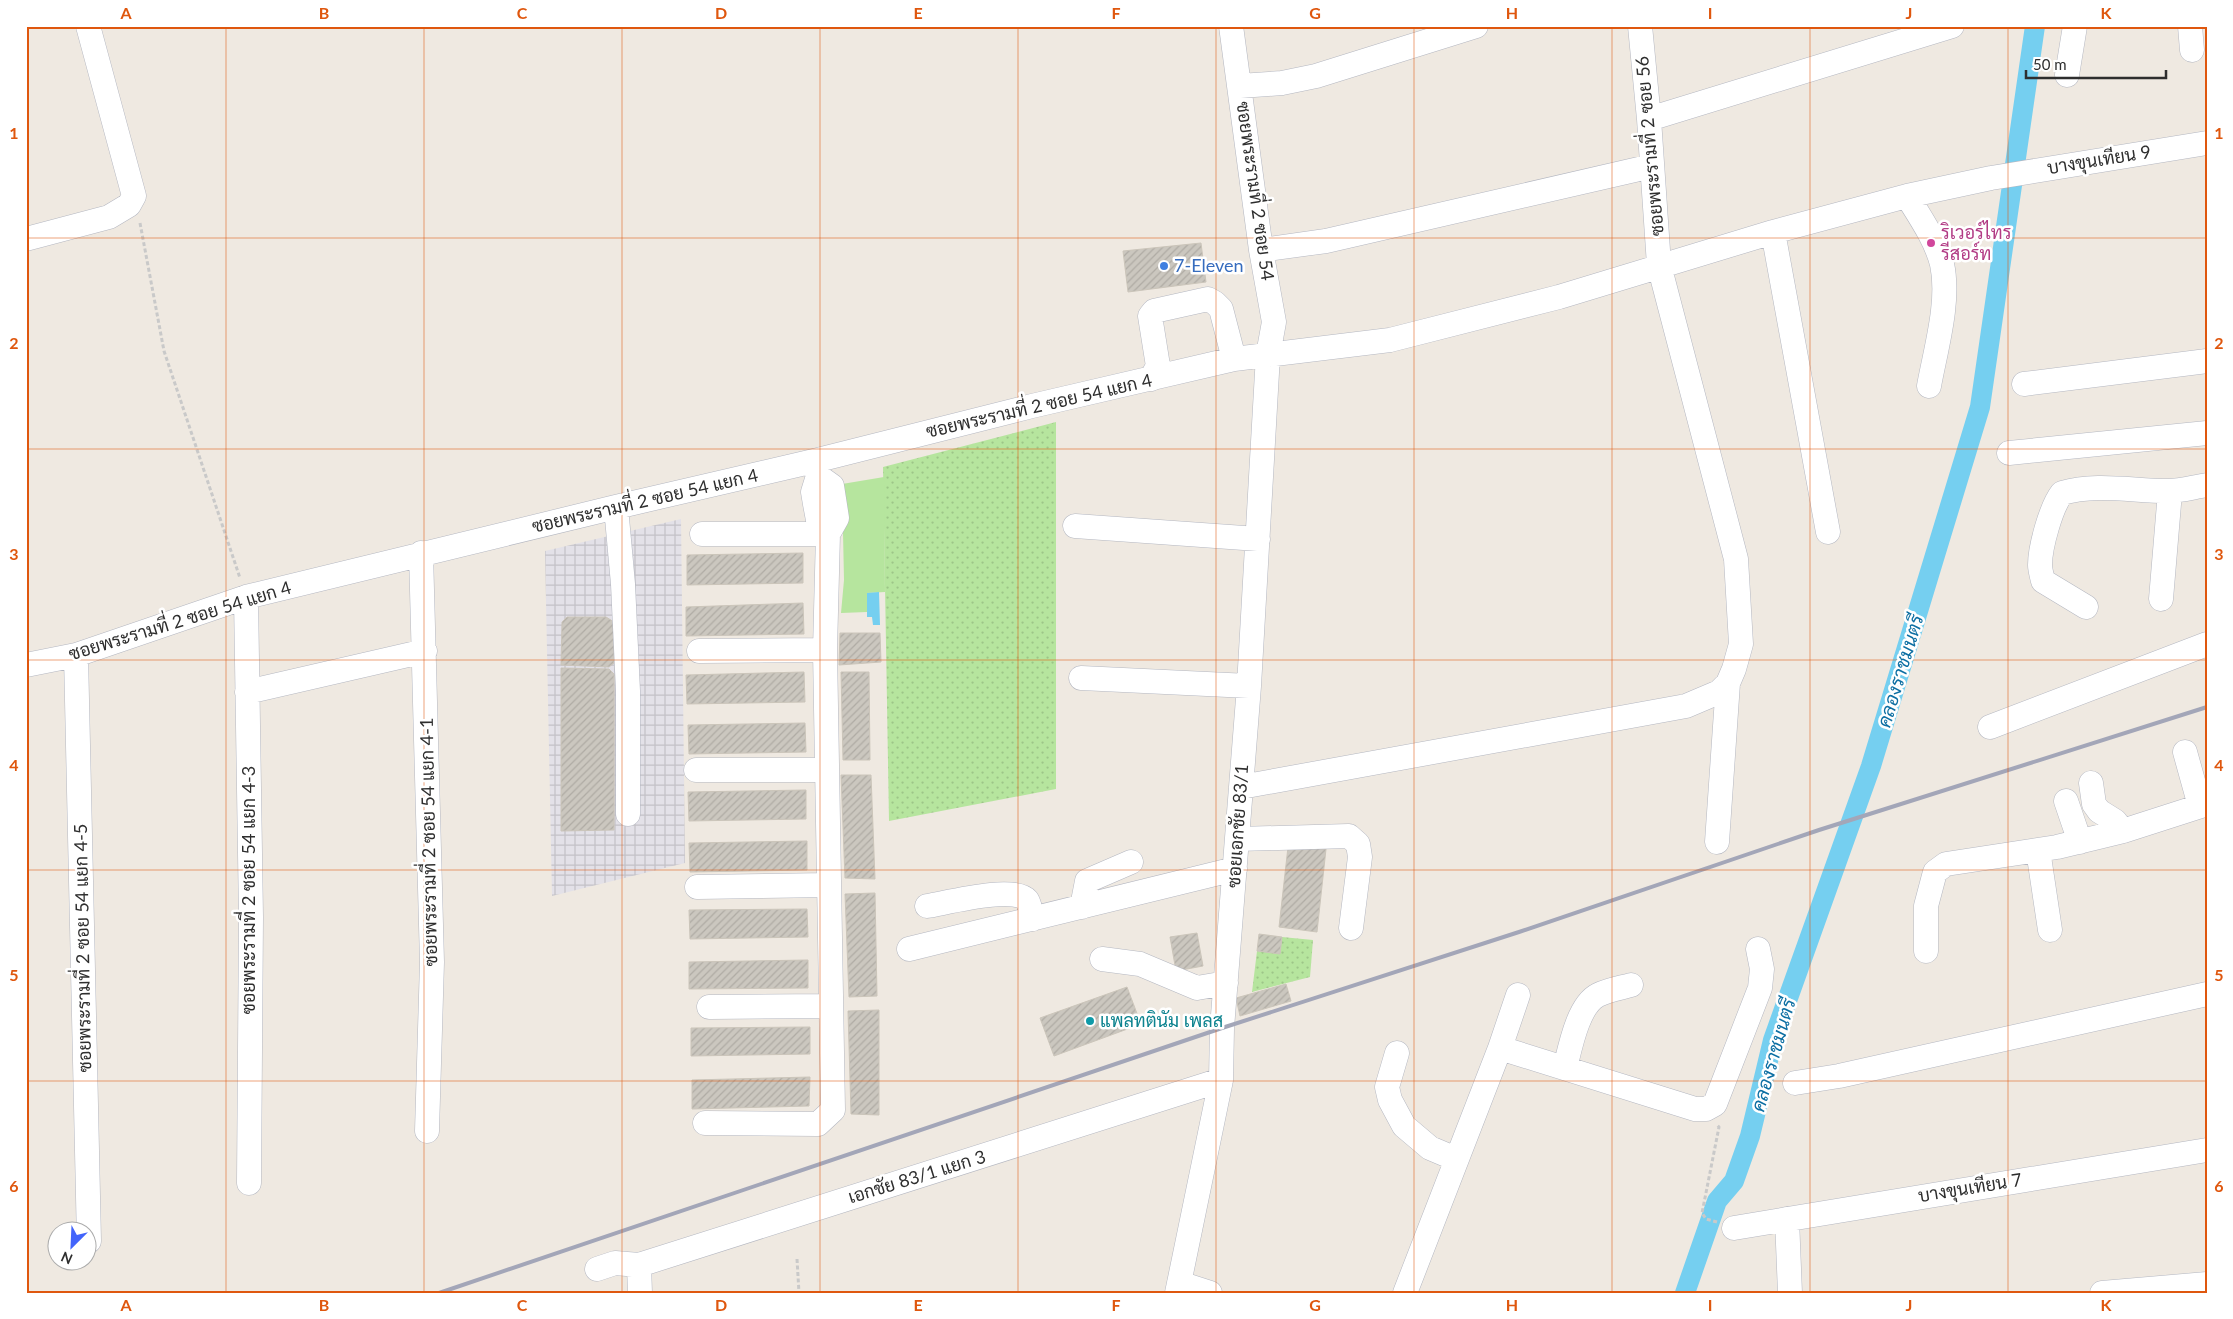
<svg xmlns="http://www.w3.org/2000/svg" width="2233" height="1319" viewBox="0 0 2233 1319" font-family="Lato,Sarabun,sans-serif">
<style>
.industrial{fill:url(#industrial-grid)}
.grass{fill:url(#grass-dots)}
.garden{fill:#b6e59e}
.water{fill:#75cff0}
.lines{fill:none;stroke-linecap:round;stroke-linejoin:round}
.canal{stroke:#75cff0;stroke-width:20}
.building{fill:url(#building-hatch);stroke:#cbc5ba}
.minor-casing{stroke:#b4b7c1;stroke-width:25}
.path{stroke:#c9c9c9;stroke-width:3;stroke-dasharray:4 2.5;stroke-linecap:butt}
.minor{stroke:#fff;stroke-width:24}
.rail{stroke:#a3a6b8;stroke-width:4}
.grid{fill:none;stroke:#df570e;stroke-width:1;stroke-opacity:0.55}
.hotel-dot{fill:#d1479c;stroke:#fff;stroke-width:2}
.shop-dot{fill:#3f7fe0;stroke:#fff;stroke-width:2}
.culture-dot{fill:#0f9aa8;stroke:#fff;stroke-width:2}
.labels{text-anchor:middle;stroke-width:5;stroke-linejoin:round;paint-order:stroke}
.street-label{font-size:18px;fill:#2e2e2e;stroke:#fff}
.hotel-label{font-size:18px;fill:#b23c85;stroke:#fff;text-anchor:start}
.shop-label{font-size:18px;fill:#366cbe;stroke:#fff;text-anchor:start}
.culture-label{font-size:18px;fill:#0d838f;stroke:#fff;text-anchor:start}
.water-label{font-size:19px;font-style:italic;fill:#0d6fa3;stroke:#fff}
.neatline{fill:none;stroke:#df570e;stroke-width:2}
.grid-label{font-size:16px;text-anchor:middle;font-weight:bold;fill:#df570e}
</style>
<defs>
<pattern id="industrial-grid" width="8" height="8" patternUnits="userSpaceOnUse" patternTransform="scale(1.25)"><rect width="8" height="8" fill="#e3e1e8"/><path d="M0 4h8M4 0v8" fill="none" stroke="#c3c1c7"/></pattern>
<pattern id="grass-dots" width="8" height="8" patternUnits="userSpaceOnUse" patternTransform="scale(1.25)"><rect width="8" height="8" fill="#b6e59e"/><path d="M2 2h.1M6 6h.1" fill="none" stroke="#9dc588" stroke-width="1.8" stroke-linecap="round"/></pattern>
<pattern id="building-hatch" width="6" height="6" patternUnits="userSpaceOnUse" patternTransform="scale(1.25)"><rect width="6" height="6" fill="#cbc7bf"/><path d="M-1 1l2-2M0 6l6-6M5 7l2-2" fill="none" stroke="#afaba4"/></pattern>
</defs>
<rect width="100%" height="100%" fill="#efe9e1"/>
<path class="industrial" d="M681,519L685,863L552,896L545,551Z"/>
<path class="grass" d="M1056,422V789L889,821L883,467Z
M1282,937L1313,940L1310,977L1252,992L1257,951L1280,953Z"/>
<path class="garden" d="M884,477L885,592L867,593V612L841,613L844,580L842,484Z"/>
<path class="water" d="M879,592L880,625H873L872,617H867V593Z"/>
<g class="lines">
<path class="canal" d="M1685,1293L1717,1201L1734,1181L1750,1136L1773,1040L1871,766L1980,407L2035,26"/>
</g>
<path class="building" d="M1201,243L1206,282L1128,292L1123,251Z
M803,553V583L687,585V555Z
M803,603L804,634L686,636V607Z
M567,617H606L614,622V663L609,667L561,665L562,622Z
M840,633H880L881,662L839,665Z
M561,668L609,669L614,674V830L561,831Z
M804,672L805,702L687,704L686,675Z
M841,672H869L870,760H843Z
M805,723L806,752L689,754L688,725Z
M841,775H871L875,879L845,878Z
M806,790V819L689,821L688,792Z
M807,841V870L690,872L689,843Z
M1288,847L1326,849L1317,932L1279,927Z
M875,893L877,996L849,997L845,894Z
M807,909L808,937L690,939L689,910Z
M1197,933L1203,966L1176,971L1170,937Z
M1259,934L1282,937L1280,954L1257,951Z
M808,960V988L689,989V962Z
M1286,984L1291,1001L1240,1016L1236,998Z
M1127,987L1141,1024L1054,1056L1040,1018Z
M879,1010V1115L851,1114L848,1011Z
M810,1027V1054L691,1056V1028Z
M810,1077L809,1106L692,1109V1080Z"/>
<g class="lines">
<g class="minor-casing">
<path id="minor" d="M2190,26L2192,50
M2067,75L2075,26
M1240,86L1282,83L1316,76L1476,26
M1649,119L1952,26
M1907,196C1920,217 1936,240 1942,264C1950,301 1936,348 1929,386
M1773,232L1828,532
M26,239L109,217L129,205L134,196L88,26
M1261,250L1326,241L1652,166
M1151,379L1158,366L1150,316L1154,311L1208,299L1215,303L1221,309L1234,359
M2024,384L2207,361
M2009,453L2207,433
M814,461L818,476L813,492L815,504L818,520L828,534
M616,507L623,584L628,691V814
M1075,526L1258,539
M702,534H828
M421,553L432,962L427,1131
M246,597L251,917L249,1183
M2161,599L2170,492
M2086,607L2043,581C2042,576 2040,570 2040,565C2040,547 2051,507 2062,493C2097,483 2132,491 2168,491C2180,491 2194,487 2207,485
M699,651L825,650
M76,655L89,1241
M26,665L76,655L246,597L616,507L814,461L1032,406L1234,359L1390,340L1559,297L1773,232L1907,196L1991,178L2207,143
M1081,678L1249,686
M247,692L425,651
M1990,727L2207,644
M2185,752L2200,806
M696,770H827
M2091,783L2094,804L2099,811L2115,821L2123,831
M1241,787L1686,706L1719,692L1728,683L1734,669L1741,644L1736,559L1659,265L1649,119L1640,26
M2066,801L2080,842
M1238,839L1349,836L1358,844L1360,857L1351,928
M1717,842L1728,683
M2038,850L2050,930
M697,887L828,885
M927,906C946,903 1015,885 1027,900C1030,905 1031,913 1033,919
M1082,907L1087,881L1131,862
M909,949L1235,869
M1926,951V906L1935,872L1946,864L2057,847L2123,831L2207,804
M1102,959L1140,964L1197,988L1226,983
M709,1007L830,1006
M1500,1048L1695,1109H1706L1715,1104L1760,988L1762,969L1758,949
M1397,1053L1387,1087L1390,1100L1404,1126L1430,1148L1456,1159
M1565,1068C1570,1048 1578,1005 1598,995C1608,990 1620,988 1631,985
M1795,1083L1839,1076L2207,994
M705,1123L818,1124L833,1110L825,650L828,534L837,518L832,486L818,476
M1787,1219L1790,1293
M1734,1228L2207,1150
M639,1265L640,1293
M597,1269L615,1263L639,1265L1221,1080
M1179,1283L1210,1293
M1177,1293L1221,1080L1222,1028L1249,686L1268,355L1274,322L1261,250L1231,26
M1405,1293L1500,1048L1518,995
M2102,1293L2207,1284"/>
</g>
<path class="path" d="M140,223L164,351L240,578
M1717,1222L1706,1219L1702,1213L1719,1127L1717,1125
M797,1259L799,1293"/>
<use href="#minor" class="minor"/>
<path class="rail" d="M439,1293L1222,1028L1519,932L1819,830L2207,707"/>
</g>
<path class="grid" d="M226,26V1293M424,26V1293M622,26V1293M820,26V1293M1018,26V1293M1216,26V1293M1414,26V1293M1612,26V1293M1810,26V1293M2008,26V1293M26,238H2207M26,449H2207M26,660H2207M26,870H2207M26,1081H2207"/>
<circle class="hotel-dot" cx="1931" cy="243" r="5"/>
<circle class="shop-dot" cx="1164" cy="266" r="5"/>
<circle class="culture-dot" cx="1090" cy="1021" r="5"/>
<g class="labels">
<g class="street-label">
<text transform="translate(1650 146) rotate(-95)" y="6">ซอยพระรามที่ 2 ซอย 56</text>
<text transform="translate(2099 160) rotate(-9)" y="6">บางขุนเทียน 9</text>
<text transform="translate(1255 191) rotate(82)" y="6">ซอยพระรามที่ 2 ซอย 54</text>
<text transform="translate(1039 406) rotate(-13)" y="6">ซอยพระรามที่ 2 ซอย 54 แยก 4</text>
<text transform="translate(645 501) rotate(-13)" y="6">ซอยพระรามที่ 2 ซอย 54 แยก 4</text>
<text transform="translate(180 621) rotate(-17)" y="6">ซอยพระรามที่ 2 ซอย 54 แยก 4</text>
<text transform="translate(1238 826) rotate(-86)" y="6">ซอยเอกชัย 83/1</text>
<text transform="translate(429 842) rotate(-91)" y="6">ซอยพระรามที่ 2 ซอย 54 แยก 4-1</text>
<text transform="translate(249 890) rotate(-90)" y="6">ซอยพระรามที่ 2 ซอย 54 แยก 4-3</text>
<text transform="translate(83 948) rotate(-91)" y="6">ซอยพระรามที่ 2 ซอย 54 แยก 4-5</text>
<text transform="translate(917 1177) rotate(-17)" y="6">เอกชัย 83/1 แยก 3</text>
<text transform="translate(1970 1188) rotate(-9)" y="6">บางขุนเทียน 7</text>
</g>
<g class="hotel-label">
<text x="1941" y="239">ริเวอร์ไทร<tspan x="1941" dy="21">รีสอร์ท</tspan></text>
</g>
<g class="shop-label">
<text x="1174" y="272">7-Eleven</text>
</g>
<g class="culture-label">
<text x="1100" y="1027">แพลทตินัม เพลส</text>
</g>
<g class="water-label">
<text transform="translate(1900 671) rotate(-73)" y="7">คลองราชมนตรี</text>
<text transform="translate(1773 1055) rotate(-74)" y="7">คลองราชมนตรี</text>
</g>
</g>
<rect width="2233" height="1319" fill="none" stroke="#ffffff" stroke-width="55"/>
<g transform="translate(72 1246) rotate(204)"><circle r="24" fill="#ffffff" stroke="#ababab"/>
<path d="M0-4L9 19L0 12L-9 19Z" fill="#4264fb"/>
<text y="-8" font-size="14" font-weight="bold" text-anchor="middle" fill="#2e2e2e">N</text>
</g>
<path d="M2026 70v8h140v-8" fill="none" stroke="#2e2e2e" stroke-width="2.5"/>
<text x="2033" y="70" font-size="15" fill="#2e2e2e" stroke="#ffffff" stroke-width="4" paint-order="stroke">50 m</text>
<rect x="28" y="28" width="2178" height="1264" class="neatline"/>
<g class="grid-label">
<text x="126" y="19">A</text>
<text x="324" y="19">B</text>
<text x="522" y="19">C</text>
<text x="721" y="19">D</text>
<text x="918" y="19">E</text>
<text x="1116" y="19">F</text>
<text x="1315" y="19">G</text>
<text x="1512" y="19">H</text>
<text x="1710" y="19">I</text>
<text x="1909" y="19">J</text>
<text x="2106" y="19">K</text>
<text x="14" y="139">1</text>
<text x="2219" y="139">1</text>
<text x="14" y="349">2</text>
<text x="2219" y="349">2</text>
<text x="14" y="560">3</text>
<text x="2219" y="560">3</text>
<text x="14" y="771">4</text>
<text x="2219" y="771">4</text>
<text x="14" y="981">5</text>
<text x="2219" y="981">5</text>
<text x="14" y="1192">6</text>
<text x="2219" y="1192">6</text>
<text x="126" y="1311">A</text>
<text x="324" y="1311">B</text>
<text x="522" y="1311">C</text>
<text x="721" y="1311">D</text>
<text x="918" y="1311">E</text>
<text x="1116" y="1311">F</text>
<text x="1315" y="1311">G</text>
<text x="1512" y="1311">H</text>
<text x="1710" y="1311">I</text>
<text x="1909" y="1311">J</text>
<text x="2106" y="1311">K</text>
</g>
</svg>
